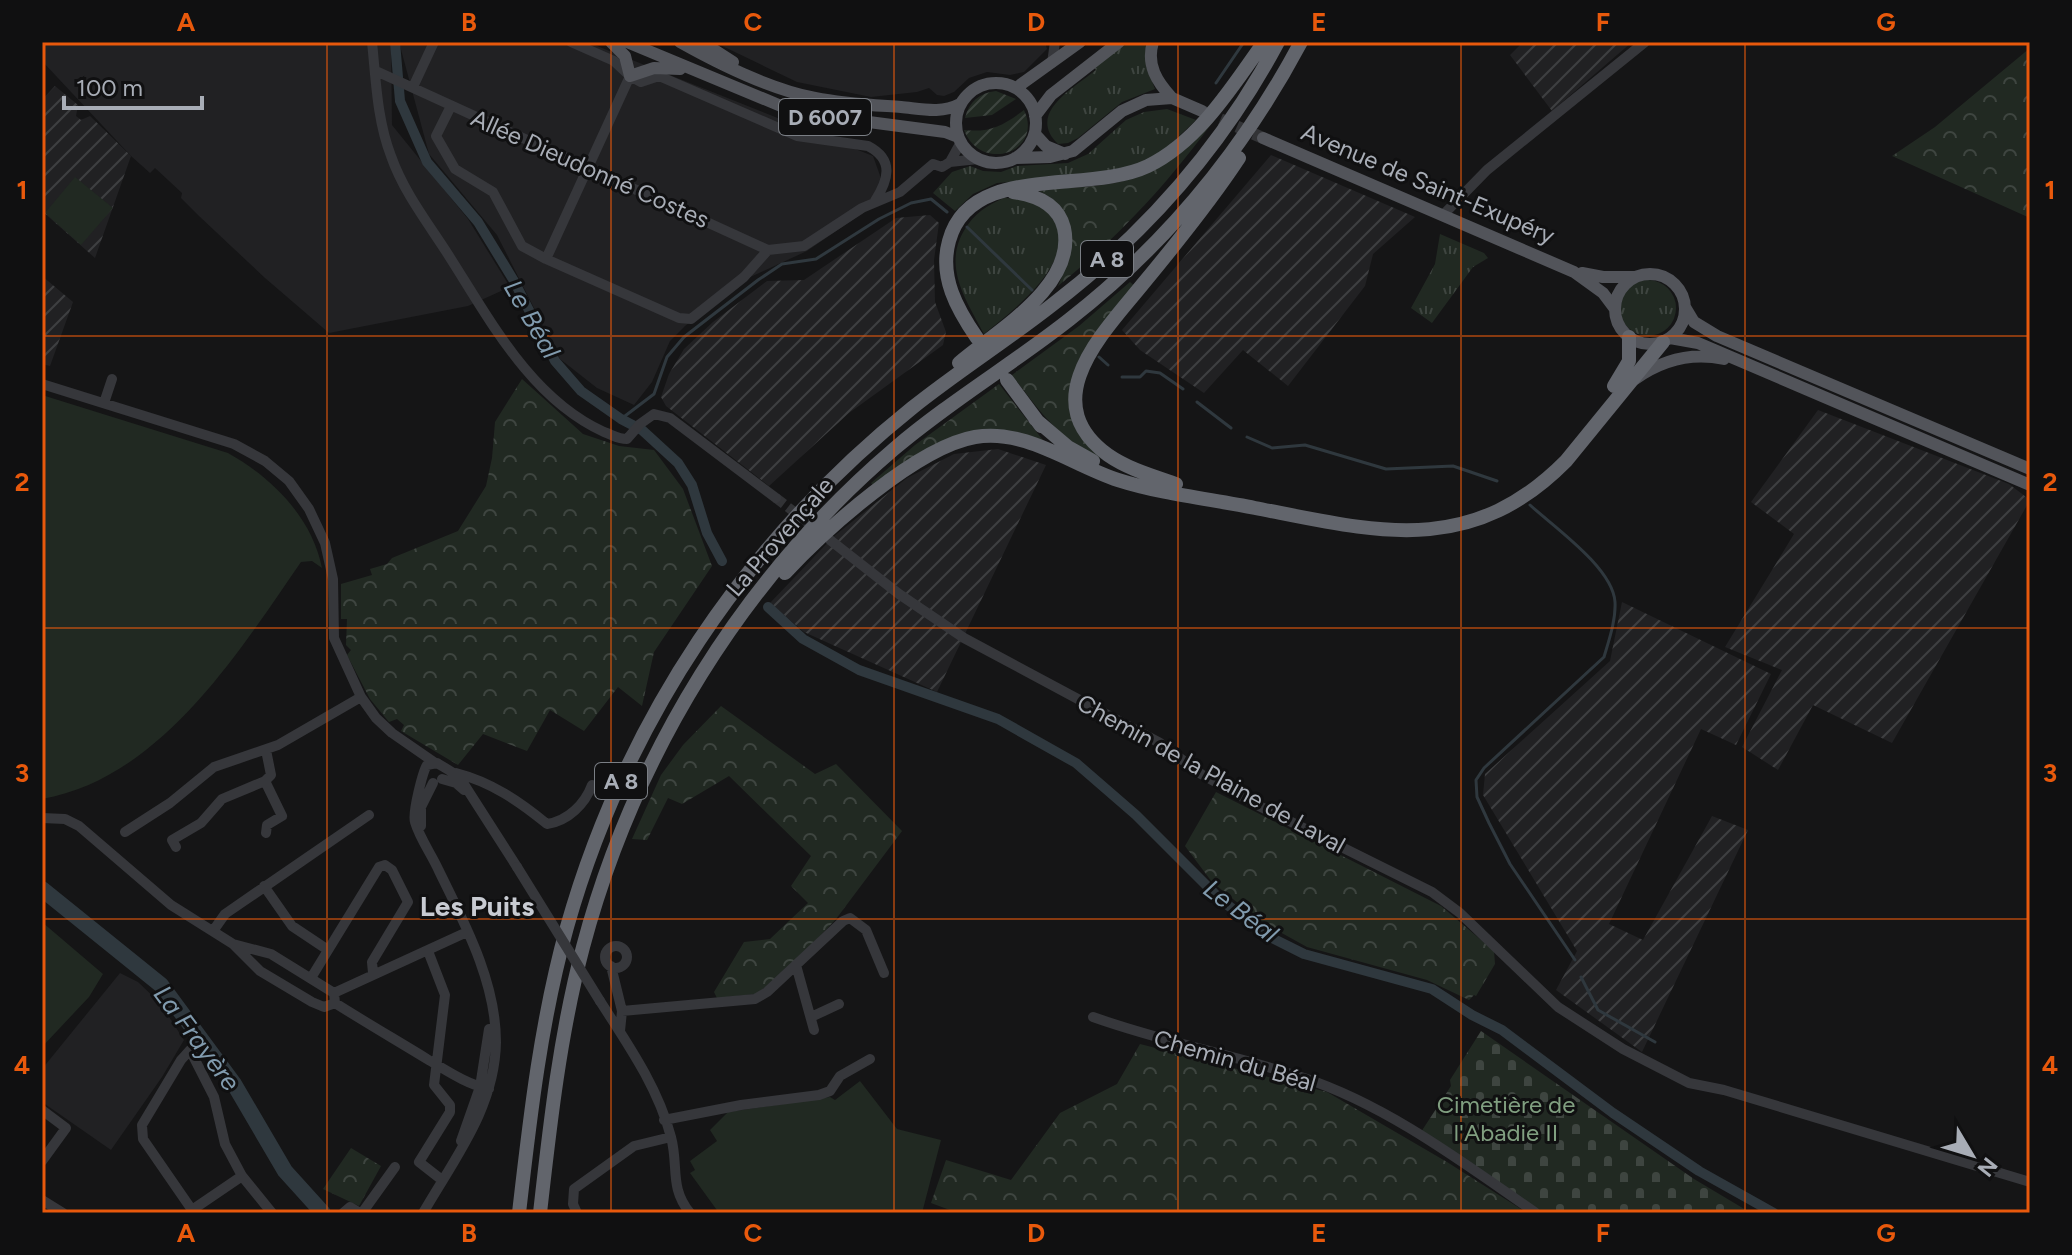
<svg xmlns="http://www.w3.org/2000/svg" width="2072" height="1255" viewBox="0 0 2072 1255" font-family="Figtree,sans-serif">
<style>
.built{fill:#212123}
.industrial{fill:url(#industrial-furrows)}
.grass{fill:url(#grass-tufts)}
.forest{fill:url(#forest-crowns)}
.cemetery{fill:url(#cemetery-stones)}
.garden{fill:url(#garden-furrows)}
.pitch{fill:#212922}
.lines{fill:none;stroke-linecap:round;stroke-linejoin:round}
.stream{stroke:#2f383e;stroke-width:3}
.canal{stroke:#2f383e;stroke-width:10}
.river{stroke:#2f383e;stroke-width:16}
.minor-tunnel{stroke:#323336;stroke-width:10;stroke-dasharray:10 5;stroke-linecap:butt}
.major-tunnel{stroke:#323336;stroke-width:12;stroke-dasharray:12 6;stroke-linecap:butt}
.minor{stroke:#36373b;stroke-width:10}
.major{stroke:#52545a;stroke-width:12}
.highway{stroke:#62656c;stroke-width:14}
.minor-bridge{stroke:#36373b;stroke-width:10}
.grid{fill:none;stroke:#e8590c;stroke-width:2;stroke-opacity:0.55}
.labels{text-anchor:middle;stroke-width:6;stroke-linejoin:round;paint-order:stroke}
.shield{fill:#101011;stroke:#7a7e84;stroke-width:2}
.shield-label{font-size:22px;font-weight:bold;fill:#a8adb6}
.street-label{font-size:24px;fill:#a8adb6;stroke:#101011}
.park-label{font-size:24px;fill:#809f80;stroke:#101011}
.water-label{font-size:26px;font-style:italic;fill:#819bae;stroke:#101011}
.quarter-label{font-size:28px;font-weight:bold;fill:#c8cbd2;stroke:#101011}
.neatline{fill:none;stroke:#e8590c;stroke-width:3}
.grid-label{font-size:26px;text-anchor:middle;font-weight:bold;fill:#e8590c}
</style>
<defs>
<pattern id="industrial-furrows" width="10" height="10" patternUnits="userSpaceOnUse" patternTransform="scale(2)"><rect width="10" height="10" fill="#212123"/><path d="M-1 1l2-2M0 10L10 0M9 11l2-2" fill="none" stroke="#3e3f41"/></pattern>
<pattern id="grass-tufts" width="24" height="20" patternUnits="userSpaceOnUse" patternTransform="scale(2)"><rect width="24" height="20" fill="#212922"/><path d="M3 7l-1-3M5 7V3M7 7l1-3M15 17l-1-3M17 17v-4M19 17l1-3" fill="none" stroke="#3e4540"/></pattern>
<pattern id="forest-crowns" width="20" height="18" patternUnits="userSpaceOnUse" patternTransform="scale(2)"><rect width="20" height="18" fill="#212922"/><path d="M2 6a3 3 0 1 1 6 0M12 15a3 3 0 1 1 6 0" fill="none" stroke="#3e4540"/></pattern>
<pattern id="cemetery-stones" width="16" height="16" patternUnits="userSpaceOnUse" patternTransform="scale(2)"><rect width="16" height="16" fill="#212922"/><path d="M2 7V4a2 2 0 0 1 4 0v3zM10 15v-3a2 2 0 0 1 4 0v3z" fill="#3e4540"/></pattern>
<pattern id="garden-furrows" width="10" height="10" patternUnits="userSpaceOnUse" patternTransform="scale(2)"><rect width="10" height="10" fill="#212922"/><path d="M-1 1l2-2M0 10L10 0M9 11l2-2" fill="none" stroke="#3e4540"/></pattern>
</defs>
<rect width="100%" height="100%" fill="#151516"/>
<path class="built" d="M42,42H391L392,125L468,219L510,287L468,306L329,333L265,278L199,216L181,198L182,193L155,168L150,173L131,156L42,61Z
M399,42H587L873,156L882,181L864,212L807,251L746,279L685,326L670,341L652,382L634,405L597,388L560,359L497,235L429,154Z
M714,42H1045L1047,49L1024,72L1010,75L987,72L969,78L954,92L944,96L937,95L929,88L917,92L871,97L797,82Z
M120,973L138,982L160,1003L184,1040L162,1077L111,1150L42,1102V1069Z"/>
<path class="industrial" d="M1523,42H1632L1552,111L1510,55Z
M55,86L78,105L76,116L81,120L90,116L131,156L95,258L42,211V100Z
M1271,155L1415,217L1373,254L1365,286L1288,386L1243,350L1204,393L1140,350L1122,330Z
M930,215L939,223L934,260L935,302L946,332L943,345L849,413L769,486L666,406L661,397L669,374L684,349L713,322L767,281L804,280L896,218Z
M42,276L73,302L50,366L42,364Z
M1818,410L2009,484L2030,500L1892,743L1813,705L1778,770L1742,747L1782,670L1725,647L1794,534L1751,502Z
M998,449L1046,465L937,692L804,632L770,603L833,537L907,478L954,454Z
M1622,602L1771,674L1736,745L1701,729L1609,924L1643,940L1712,816L1748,830L1642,1052L1556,990L1577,951L1483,795L1485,774L1610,661Z"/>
<path class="grass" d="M1124,42H1148L1146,66L1155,89L1122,102L1078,138L1068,143L1058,144C1026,113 1074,88 1096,70L1093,66Z
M1167,109L1196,120L1160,154L1139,165L1087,176L997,183L973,194L955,211L933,193L952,172L970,166L983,171L1001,172L1017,166L1068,163L1088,154L1126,120L1144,112Z
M1004,198C1023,198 1042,202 1053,219C1081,260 1011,312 984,334C966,300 942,266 965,229C974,214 987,205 1004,198Z
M1440,234L1484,253L1488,258L1473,267L1432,323L1411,308L1435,264Z
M1620 308a28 28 0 1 1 56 0a28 28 0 1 1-56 0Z"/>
<path class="forest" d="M2030,48V218L1892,156L1935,127Z
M1221,111C1170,181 1125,231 1058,286C1074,249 1080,212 1039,191C1060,187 1081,188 1102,185C1158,179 1184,148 1221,111Z
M1130,282L1136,287L1070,388L1107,461C1060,441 1042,414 1012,375L1079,326Z
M522,379L583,434L619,446L654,450L683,489L712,566L654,652L642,706L618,687L584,731L550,710L527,751L483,734L458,765L401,731L404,725L397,719L389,722L370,699L347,655L351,650L346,645L347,619H341V584L372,575L370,569L387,564L392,558L458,531L486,486L492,458L495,422Z
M999,384L1046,444L991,430L874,486L871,483L915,445Z
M721,706L815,774L836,764L902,831L836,919L780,978L755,994L717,998L714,992L744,942L770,939L808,903L791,886L811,856L729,776L682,804L668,798L647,840L632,839L661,775L683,745Z
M1216,792L1441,906L1494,951L1495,964L1476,996L1474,995L1469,1000L1427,980L1307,947L1260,921L1212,882L1185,846Z
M1140,1044L1327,1092L1447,1162L1527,1213H958L931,1203L946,1160L1011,1180L1060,1113L1117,1084Z
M351,1148L381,1166L359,1206L323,1189Z"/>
<path class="cemetery" d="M1481,1031L1694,1179L1751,1213H1542L1421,1132L1451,1086L1450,1080Z"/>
<path class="garden" d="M996,91L1016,99L992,115L965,118C969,102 979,93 996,91Z
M1024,110C1044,152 981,174 964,130C990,133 1004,125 1024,110Z"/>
<path class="pitch" d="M75,177L113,208L81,245L45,213Z
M42,395L228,453C271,477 312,517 322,568L312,561L301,562C238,653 161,778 42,799Z
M42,922L103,974L89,997L42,1047Z
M860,1081L897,1129L941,1140L922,1213H719L690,1173L695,1170L690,1161L717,1141L710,1130L728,1112L830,1097L835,1100Z"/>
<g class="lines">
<path class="stream" d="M1216,83L1244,42
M967,227L1032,290
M1099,357L1108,365
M1122,377H1140L1146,371L1160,373L1183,389
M1197,402L1231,428
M621,419L654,394L667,357L684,337L758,280L782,264L816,259L879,219L911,203L931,199L947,212
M1247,437L1272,448L1305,445L1386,469L1453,466L1497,481
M1530,505C1554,527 1613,568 1615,602C1616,620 1609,640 1604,657L1484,768L1476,780L1477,797L1489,823L1510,864L1575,960
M1581,977L1598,1010L1655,1042"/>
<path class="canal" d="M395,42L400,101L427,162L478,222L514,281L555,361L581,391L621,419L642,430L678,463L692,485L707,533L722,561
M768,607L803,639L859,670L998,719L1076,763L1136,815L1220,899L1266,935L1304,954L1432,989L1472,1015L1502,1030L1613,1113L1699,1171L1774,1213"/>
<path class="river" d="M42,889L161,985L234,1084L285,1171L323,1213"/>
<path class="minor-tunnel" d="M776,498L819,531"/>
<path class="major-tunnel" d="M1204,112L1263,138"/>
<path class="minor" d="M372,42C376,80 377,120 391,156C404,193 428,223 449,256C490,320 531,399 604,432C613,435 618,439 627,439L640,424L654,414L670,418L776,498
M571,42L614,61L630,76L641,82L659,76L797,136L868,146C895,160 888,180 875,201
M1052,63L1055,42
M376,71L768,250L804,246L862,208L900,192L933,164L942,167L950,162L961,142
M413,87L434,42
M451,106L436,136L455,169L493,192L522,246L546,259L679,318L691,319L744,277L768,250
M950,162L978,159
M1443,215L1487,170L1645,42
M546,259L630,76
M42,384L234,444L265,461L289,481L309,509L325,543L333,579L334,638L361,697L376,718L392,733L434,762
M104,403L112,379
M830,540L899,594L964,638L1160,743L1201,774L1253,803L1432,892L1460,913L1558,1007L1623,1049L1689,1083L1724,1090L2030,1182
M456,773C491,782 519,801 547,824C568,821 585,804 592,785
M442,779L456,783L464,790
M265,781L282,816L267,825L266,833
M42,818L65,819L79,826L171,905L233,944
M421,826V807L433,783
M125,832L170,803L214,767L278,745L361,697
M176,847L172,840L201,823L222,799L265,781L271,775L266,750
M264,886L292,926L328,950
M213,931L225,914L369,815
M605 957a11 11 0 1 1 22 0a11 11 0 1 1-22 0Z
M428,951L445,995L434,1085L450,1105V1112L419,1162L442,1180
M796,965L814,1030
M611,966L622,1011L620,1031
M311,978L379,867L385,865L392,870L408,902L372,962L373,973
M334,993L467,932
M600,1001C627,1043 658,1087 671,1137C679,1167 669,1187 690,1213
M335,1003L324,1007L312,1002L260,971L233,944L271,954L334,993L335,1003C365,1022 396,1040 427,1059C446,1070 466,1084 489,1089
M622,1011L755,999L767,992L843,921L850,918L866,930L884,973
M811,1017L839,1004
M1093,1017C1163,1042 1234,1055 1304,1078C1387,1105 1465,1164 1536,1213
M42,1110L66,1128L42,1161
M664,1120L741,1105L819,1095L830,1091L840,1076L870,1059
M461,1141L480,1087L489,1029
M242,1176L192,1210L143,1139L142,1125L181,1060L190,1050L214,1097L225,1144L242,1176L272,1213
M42,1200L63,1213
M343,1213L350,1207L360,1213
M362,1213L395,1167
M423,1213C454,1159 495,1108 496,1042C496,982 465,924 439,871C432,855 420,839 415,822C412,813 423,771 427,765L437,763C445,768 453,772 460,778L517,867
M577,1213L573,1204L574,1189L634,1146L671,1137"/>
<path class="major" d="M611,42L625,56L630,76L654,68L680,69
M627,42L781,106L808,114L945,132L958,137
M680,42C721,65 769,89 815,98C844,104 872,105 901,107C922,109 941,114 960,104
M702,42L733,62
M1153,42C1146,65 1157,82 1172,98
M956 123a40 40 0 1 1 80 0a40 40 0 1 1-80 0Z
M1016,88L1080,42
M1035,116L1051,95L1119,42
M1035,134L1046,146L1065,154
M1263,138L1574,272L1603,293L1615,309
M1015,158L1050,157L1073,151L1122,111L1146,100L1172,98L1202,111
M1582,273L1603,277H1635
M1615 309a35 35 0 1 1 70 0a35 35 0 1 1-70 0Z
M1685,307L1694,322L1717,336L2030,469
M1670,338L1698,343L2030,485
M1635,379C1662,360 1692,352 1724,359"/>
<path class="highway" d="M977,338C957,309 939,277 949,241C970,162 1087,195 1148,166C1198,142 1233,86 1264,42
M959,363C995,332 1077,286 1064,228C1058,204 1035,195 1013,192
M1007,380L1041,426
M1614,386L1629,361V337
M1035,419L1068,447L1093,461
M1176,484C1153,476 1128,469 1108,455C1034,401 1103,333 1142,285C1176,244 1210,202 1239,158
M785,573C825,530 917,447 975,437C1025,428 1072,465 1118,480C1162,494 1210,499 1255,508C1374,531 1469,559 1566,461L1663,342
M519,1213C530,1117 541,1020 567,927C625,722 746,541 912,408C957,372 1006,341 1052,305C1145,234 1223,145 1278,42
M540,1213C550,1124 560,1034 583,947C634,755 743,578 894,449C950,401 1013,364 1070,319C1166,244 1244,149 1301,42"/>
<path class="minor-bridge" d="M517,867L600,1001"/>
</g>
<path class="grid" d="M327,42V1213M611,42V1213M894,42V1213M1178,42V1213M1461,42V1213M1745,42V1213M42,336H2030M42,628H2030M42,919H2030"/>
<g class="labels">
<g class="shield">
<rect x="779" y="99" width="92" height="36" rx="6"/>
<rect x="1081" y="241" width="52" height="36" rx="6"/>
<rect x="595" y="763" width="52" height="36" rx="6"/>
</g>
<g class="shield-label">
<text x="825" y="125">D 6007</text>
<text x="1107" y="267">A 8</text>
<text x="621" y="789">A 8</text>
</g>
<g class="street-label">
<text transform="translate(590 169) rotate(24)" y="8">Allée Dieudonné Costes</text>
<text transform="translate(1428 184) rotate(23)" y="8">Avenue de Saint-Exupéry</text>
<text transform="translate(780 537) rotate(-49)" y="8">La Provençale</text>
<text transform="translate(1211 774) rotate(29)" y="8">Chemin de la Plaine de Laval</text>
<text transform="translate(1235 1061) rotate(16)" y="8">Chemin du Béal</text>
</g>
<g class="park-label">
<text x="1506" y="1113">Cimetière de<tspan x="1506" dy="28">l'Abadie II</tspan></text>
</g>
<g class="water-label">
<text transform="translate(532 319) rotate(60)" y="9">Le Béal</text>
<text transform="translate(1241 911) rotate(37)" y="9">Le Béal</text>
<text transform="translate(197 1038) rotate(53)" y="9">La Frayère</text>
</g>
<g class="quarter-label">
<text x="477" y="916">Les Puits</text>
</g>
</g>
<rect width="2072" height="1255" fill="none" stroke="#101011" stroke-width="88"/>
<g transform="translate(1972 1155) rotate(128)" stroke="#101011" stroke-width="6" paint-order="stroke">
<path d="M0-6L14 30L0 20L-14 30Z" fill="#a8adb6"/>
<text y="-12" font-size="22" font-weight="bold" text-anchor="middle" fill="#a8adb6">N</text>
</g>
<path d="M64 96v12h138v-12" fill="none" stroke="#a8adb6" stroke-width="4"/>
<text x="76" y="96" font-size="24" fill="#a8adb6" stroke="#101011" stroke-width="6" paint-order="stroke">100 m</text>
<rect x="44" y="44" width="1984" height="1167" class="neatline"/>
<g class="grid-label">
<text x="186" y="31">A</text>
<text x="469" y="31">B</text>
<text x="753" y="31">C</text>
<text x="1036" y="31">D</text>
<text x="1319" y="31">E</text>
<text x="1603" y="31">F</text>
<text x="1886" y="31">G</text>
<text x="22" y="199">1</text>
<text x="2050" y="199">1</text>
<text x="22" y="491">2</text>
<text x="2050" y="491">2</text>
<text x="22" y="782">3</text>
<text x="2050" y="782">3</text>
<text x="22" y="1074">4</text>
<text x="2050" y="1074">4</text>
<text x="186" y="1242">A</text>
<text x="469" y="1242">B</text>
<text x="753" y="1242">C</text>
<text x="1036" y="1242">D</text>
<text x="1319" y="1242">E</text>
<text x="1603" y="1242">F</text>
<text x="1886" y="1242">G</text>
</g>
</svg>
